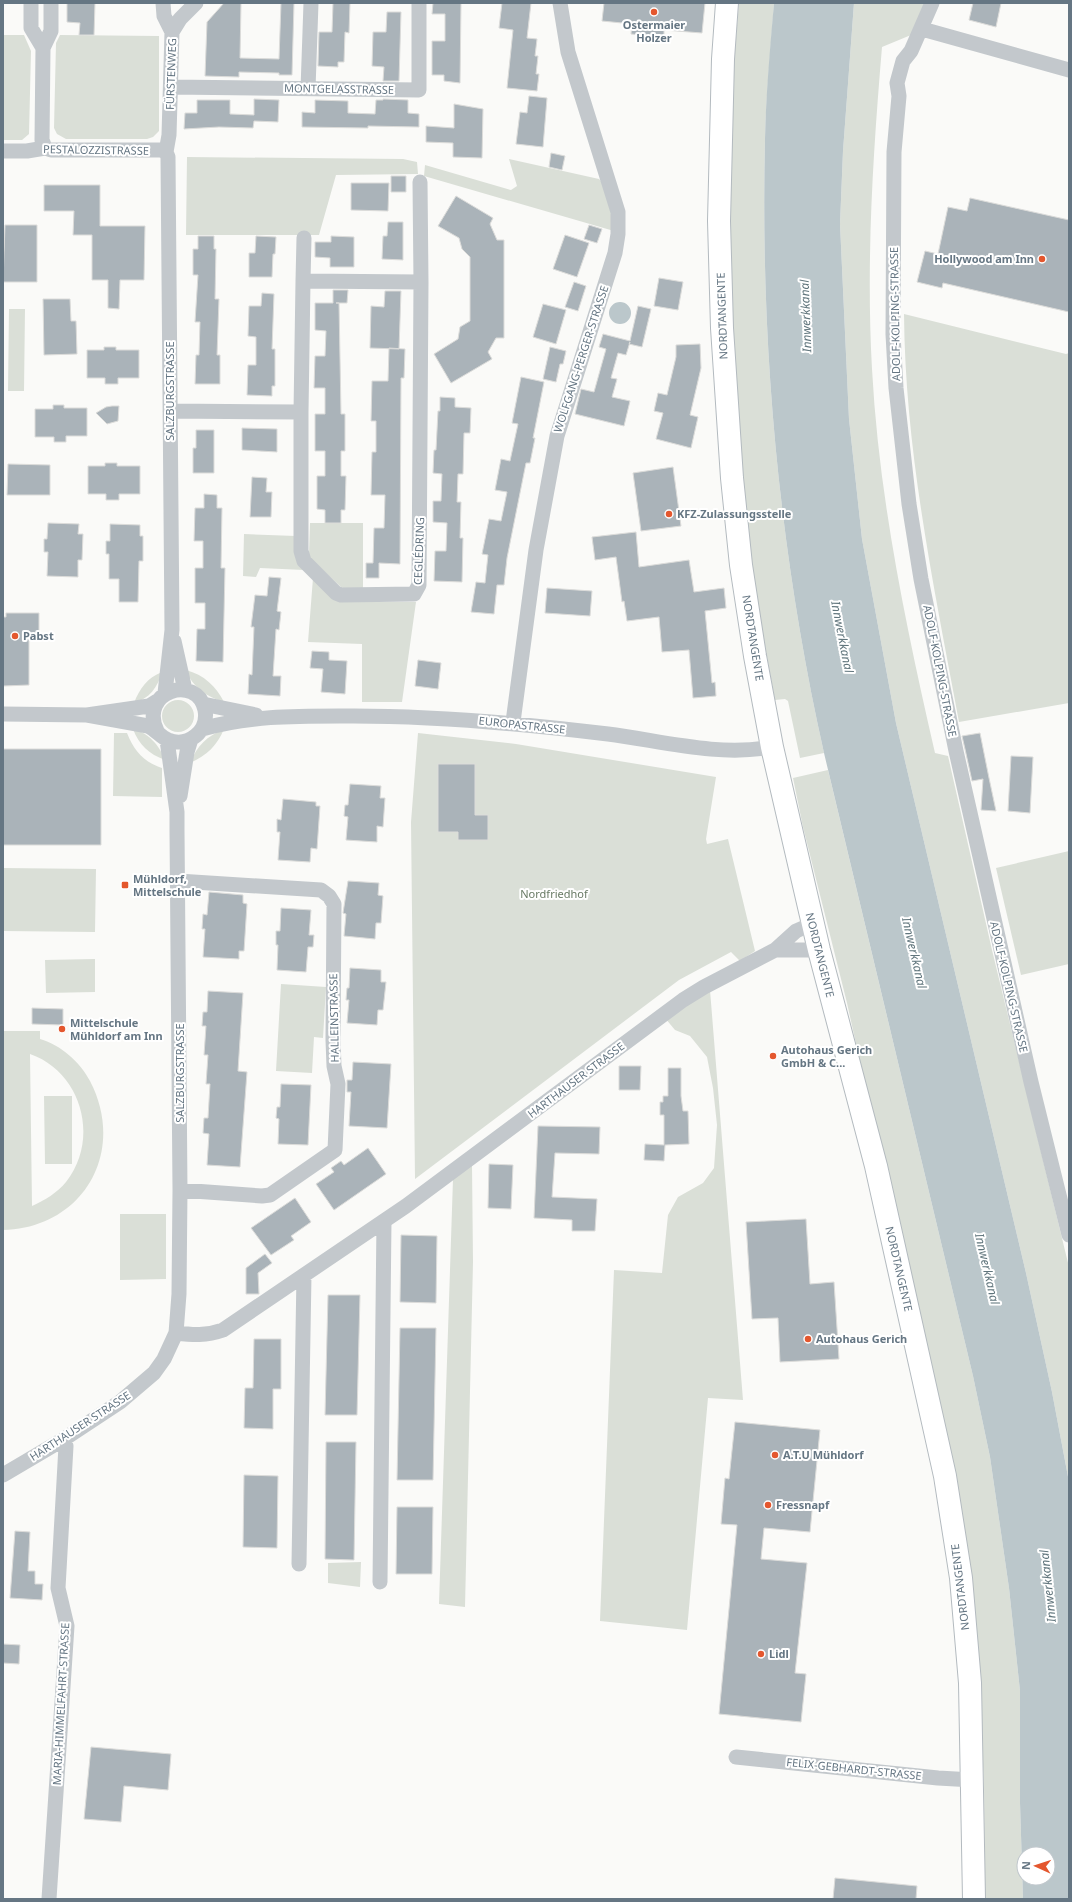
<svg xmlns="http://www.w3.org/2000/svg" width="1072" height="1902" viewBox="0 0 1072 1902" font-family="'Noto Sans',sans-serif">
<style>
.green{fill:#dadfd7;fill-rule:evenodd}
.water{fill:#bbc7cb;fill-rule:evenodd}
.building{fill:#aab3b9;stroke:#dcdcda}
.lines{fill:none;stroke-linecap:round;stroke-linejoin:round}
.secondary-casing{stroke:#b3babf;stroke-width:24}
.street{stroke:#c3c8cc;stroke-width:15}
.secondary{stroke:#fff;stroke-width:22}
.poi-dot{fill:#e4572e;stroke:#fff;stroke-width:1.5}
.labels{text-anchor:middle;stroke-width:4;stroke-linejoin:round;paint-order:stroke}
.poi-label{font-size:11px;font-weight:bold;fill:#657683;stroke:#fff;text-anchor:start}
.street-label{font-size:11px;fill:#657683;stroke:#fff}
.park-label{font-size:11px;fill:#687a64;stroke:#fff}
.water-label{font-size:12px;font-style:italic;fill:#60757c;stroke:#fff}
</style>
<rect width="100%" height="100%" fill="#fafaf8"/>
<path class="green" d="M739,3H774C771,48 766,94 765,139C760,346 779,552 824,753L800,758L788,701L785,699L775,700L758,608L745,508L729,299L730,106Z
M854,3H925L911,35L882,47C873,154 866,261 872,369C879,499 906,626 935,753L948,756L992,950L1069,1267V1482L1052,1392L1026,1273L896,723L862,539L849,419L840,224L843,151Z
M3,35H24L31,51L29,134L22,140H3Z
M60,35L159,36V131L153,137L147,139H66L57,134L54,128L56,43Z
M187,157L403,159L417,162L418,174L336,175L319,235H186Z
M509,159L599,179L602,182L612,214L614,231L424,176L425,165L511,190L517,186Z
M9,309H25L24,391H8Z
M904,314L1066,354L1069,353V703L959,722C934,587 905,451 904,314Z
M310,523H363V589H345L341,587L310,558L309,554Z
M244,534L296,536L304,570L260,568L256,577L243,576Z
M313,578L345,602H416L402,702H362V644L308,642Z
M186,670C204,675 216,686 224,702C207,697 192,687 186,670Z
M162,672C158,687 149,699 134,703C140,688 147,678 162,672Z
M162 716a16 16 0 1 1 32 0a16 16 0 1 1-32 0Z
M133,729C148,732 160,746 165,760C149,754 139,745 133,729Z
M224,729C217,746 207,755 190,763C197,746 207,736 224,729Z
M114,733H127C134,751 144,762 162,768V797L113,796Z
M418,733L516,744L716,777L706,839L707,844L728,839L755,951L740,961L731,952L679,980L415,1179L411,822Z
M828,770L973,1376L990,1457L1009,1588L1020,1691V1803L1023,1899H985L984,1785L978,1664L890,1197L847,1003L803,827L793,778Z
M1069,851V964L1021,975L996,868Z
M3,868L96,869L95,932L3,931Z
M95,959V992L46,993L45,960Z
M281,984L326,987L323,1038L314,1037L312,1073L276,1071Z
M710,990L743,1400L708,1398L687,1630L600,1621L614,1270L662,1273L668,1215L678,1197L703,1183L714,1168L717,1125L713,1088L707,1057L690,1036L675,1030L665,1018Z
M3,1031H40V1039C61,1045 80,1062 90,1081C127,1152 83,1228 3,1230ZM30,1054C82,1072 100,1139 66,1182C57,1193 45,1200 32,1206Z
M44,1096H72V1164H45Z
M472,1165L473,1262L465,1607L439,1604L453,1179Z
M120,1214H166V1279L120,1280Z
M361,1562L360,1587L328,1583V1563Z"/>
<path class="water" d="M774,3H854L843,151L840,224L849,419L862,539L896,723L1026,1273L1052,1392L1069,1482V1899H1023L1020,1803V1691L1009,1588L990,1457L973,1376L824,753C779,552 760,346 765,139C766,94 770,48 774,3ZM1024,1854H1048V1878H1024Z
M609 313a11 11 0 1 1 22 0a11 11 0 1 1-22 0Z"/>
<path class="building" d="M67,3H95L94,35H79L80,23L67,22Z
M224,3H241L240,58L279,59L281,3H294L292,75H279V73L239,72V77L205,76L207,22Z
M333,3H350L349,33L345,32L344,62H338V67L318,66L319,32H332Z
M433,3H461L460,83L444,81V75H432V41H445V14H432Z
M502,3H531L527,38L537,39L535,56H538L536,74H539L537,91L507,88L513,30L499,28Z
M604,3H705L702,33L664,30V37L631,34L632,24L602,21Z
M973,3H1001L996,27L969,20Z
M387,12H401L399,81H383L384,67L372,66L373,32H386Z
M529,96L547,98L543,147L516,144L520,112L527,113Z
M254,99L279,100L278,122L254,121L253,128L219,127L184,129L185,113H197V100H230V114L254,115Z
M383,99L408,100V113L419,114V127L368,126V128L302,127V112L315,113V100L348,101V113L375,114L376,100H383Z
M454,104L483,109L482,158L453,157V143L426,142V126L454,128Z
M551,153L565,156L562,170L549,167Z
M391,176H406V192H391Z
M351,183H389L388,211L351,210Z
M44,185H100V226H145L144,280H120L119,309L108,308V280H92V235H73L74,211H44Z
M456,196L493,218L490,224L497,240H504V338H496L488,352L492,359L451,383L434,354L458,339L460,327L470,321V257L462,249L459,238L438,226Z
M970,198L1069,220V312L943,283L942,288L917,282L925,251L938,254L948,207L967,211Z
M388,222H403V260L382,259L383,236H387Z
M5,225H37V282H3Z
M589,225L602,229L597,243L584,239Z
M565,235L589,243L577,277L553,269Z
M198,236H214V249H216L215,299H219L217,355H220V384H195L196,355H199L200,322H195L198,275H193V249H198Z
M256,236L276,237L275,254H273L272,277H249V253H255Z
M331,236L354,237V267H330V258L315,257V242H331Z
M659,278L683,282L678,310L654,306Z
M574,282L586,286L578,311L565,307Z
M333,290H348L347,303H336H339L341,414H345V451H341V476H346L345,510H341V523H325V510L317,509V476H325V451H315V414H325V388H314L315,356H325L326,331L315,330V303H333Z
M385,291H401L399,349L370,348L371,306L384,307Z
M262,293L274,294L272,349H275V386H272V396L247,395L248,365H256V337L248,336L249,306H261Z
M43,299H70L71,321H76L77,354L44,355Z
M543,304L566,310L556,344L533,337Z
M638,306L651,309L642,347L629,344L630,342L626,355L618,353L611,378L617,379L612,397L630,401L624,426L575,414L581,389L594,392L606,349L599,347L603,334L630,341Z
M700,344L701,368L690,415L698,417L691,448L656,439L663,413L654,411L658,393L667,395L676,357V345Z
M104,347H116V350H139V378H118V384H105V378H87V350H104Z
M550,347L566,351L563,364H560L556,382L543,379Z
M389,348L405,349L404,378H401L400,564L379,563V578H366V563H373L374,528H384L385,495H371L372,452H376V421H371L372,381H388Z
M521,377L544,382L533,438H535L530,463H526L507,558L504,585H497L494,614L471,612L476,582L485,583L488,555L482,554L489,519L501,521L507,492L495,490L501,459L510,461L518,424L512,423Z
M440,397L455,398V407L471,408L470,433H464L463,474H458L457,502H461L460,538H463L462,582L434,581L435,551H446L447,523L433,522V501H441L442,474L433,473L434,450H436L438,411H440Z
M53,405H64V408H87V436H66V442H54V437H35V409H53Z
M112,406H119L118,421L107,424L96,413L106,407Z
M242,428L277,429V452L242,450Z
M196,430H214V473H193V448H196Z
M105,463H117V466H140V494H119V500H106V494H88V466H105Z
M8,464L50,465V495H7Z
M673,467L681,526L641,531L633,473Z
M252,477L267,478L266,492H272L271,517H250Z
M204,494L217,495V508H222L221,568H225L223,662L196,661L197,629H205V603H195V568H203V541H194L195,508H204Z
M48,523L79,524L78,534H83L82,560H78V577L47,576L48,552H44V539H47Z
M110,524L140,525V536H143V561H139L138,602H119V579H109V554H106V541H110Z
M636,532L639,567L689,560L694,592L724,588L726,608L705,611L712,683L715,682L716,696L693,698L689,650L662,652L659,617L627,621L624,601L622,602L616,557L595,560L592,537Z
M269,577L281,578L277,611L281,612L279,630L276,629L273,676H281L280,696L248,694L249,674L252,675L254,627H251L255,595L267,596Z
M547,588L592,591L590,616L545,613Z
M6,613H39V638H29V685L3,686V617H6Z
M312,651L329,652V660L347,661L345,694L321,692L323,669L310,668Z
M418,660L441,663L438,689L415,686Z
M980,733L989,778L996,811L981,810L983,779L972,781L965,749L962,736Z
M3,749H101V845H3Z
M1011,756L1033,757L1030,813L1008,811Z
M438,764H475V815H488V840H458V832H438Z
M350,784L381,786L380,798H385L383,827L377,826V842L346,840L348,817L344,816L345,805H348Z
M283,799L316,802V806H320L317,849L311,848L310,862L278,860L280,832H277V819L281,820Z
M348,881L379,883L378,895L383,896L381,923H376L375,939L344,936L346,914L343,913Z
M209,892L243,895V903L247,904L244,951H239V959L203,957L205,929H202L203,914L207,915Z
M281,908L311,910L309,935H314L313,947H308L306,972L277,970L278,945H276V931H280Z
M350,968L381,970V982H386L383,1010H378L377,1025L347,1023L349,1000H346L347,988H349Z
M208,991L243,993L238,1071L247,1072L240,1167L207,1165L209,1134L203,1133L204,1118H208L210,1084H206L208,1055H204L206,1026H202L203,1012H207Z
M32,1008L63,1009V1025L32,1024Z
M353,1062L391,1064L387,1128L349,1126L351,1092H347V1080H352Z
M619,1066H641L640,1090H619Z
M668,1068H681V1096L683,1111H688L689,1144L665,1145L664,1161L644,1160L645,1144L664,1145V1115H660V1102H663V1096H668Z
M281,1084L311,1085L308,1145L278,1144L279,1119L276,1118L277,1107H280Z
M538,1126L600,1127L599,1154L555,1153L552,1197L597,1199L595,1231H572V1220L534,1218Z
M368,1148L386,1174L334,1210L316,1184L334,1172L331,1168L341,1161L344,1165Z
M489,1164L513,1165L511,1209L488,1208Z
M295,1198L311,1222L291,1236L294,1240L271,1255L251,1228Z
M806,1219L810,1284L834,1282L839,1359L780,1362L778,1318L752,1319L746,1222Z
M401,1235L437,1236L436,1303L400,1302Z
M265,1254L272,1263L258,1273L259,1294H246V1268Z
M328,1295H360L357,1415H325Z
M400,1328H436L433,1480H397Z
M254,1339H281V1389H273V1429L244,1428L245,1388H253Z
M735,1422L820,1430L810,1532L764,1528L761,1559L807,1563L795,1673L806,1674L801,1722L719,1714L737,1525L721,1524L725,1478L729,1479Z
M326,1442H356L354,1560L325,1559Z
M244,1475L278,1476L277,1548L243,1547Z
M397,1507H433L432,1574H396Z
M15,1531L30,1532L28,1571H35V1584H43L42,1600L10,1598Z
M3,1644L20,1645L19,1664L3,1663Z
M91,1747L171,1754L168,1790L124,1786L121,1822L84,1819Z
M835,1878L917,1886L916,1899H833Z"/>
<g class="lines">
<g class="secondary-casing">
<path id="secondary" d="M727,3L723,59L719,221L722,328L732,478L741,565L755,656L772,747L819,950L876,1166L945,1476L961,1578L970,1683L974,1899"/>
</g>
<path class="street" d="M31,3V28L43,48
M163,3L164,16L172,32
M932,3L911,51L903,61L897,83L899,96L894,152L893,334L896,388L909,504L921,579L956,751L1031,1082L1069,1235
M922,29L1069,70
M171,87L419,90V3
M308,89L311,3
M45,148L42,140L43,48L51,31V3
M3,151H27L45,148L51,150H161L166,152
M166,152L169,135L172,32L180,19L196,3
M420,182L421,282
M303,281L304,238
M170,411L301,412V551L304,561L336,593L341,595L414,594L419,585L421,282L303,281L301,412
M174,641L185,690
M165,693L172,630L168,157L166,152
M203,704L256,715
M3,714L87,715L149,706L157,701
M87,715L148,726C156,730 161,737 168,740C188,748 209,731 205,710C197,673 138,691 157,731
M513,722L536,550L557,436L615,253L618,234V212L568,52L560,3
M202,729C247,716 293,716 340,716C430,715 518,723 608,734C662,741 718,757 772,747
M180,796L187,752L191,739
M178,881L321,890L329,896L334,904L333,1040L334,1066L338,1084L335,1150L270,1195L262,1196L180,1190
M775,950H819
M176,1333C193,1335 206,1336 223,1330L406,1206L683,1000L704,987L775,950L796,931L812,924
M3,1475L64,1439L120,1402L154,1373L164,1359L176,1333L179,1294L180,1190L177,830V812L167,740
M299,1564L304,1275
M380,1582L384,1221
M736,1757L938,1778L973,1780
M49,1899L67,1626L58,1588L66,1446L64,1439"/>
<use href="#secondary" class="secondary"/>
</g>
<g class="poi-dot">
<circle cx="654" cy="12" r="4"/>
<circle cx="1042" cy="259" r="4"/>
<circle cx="669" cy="514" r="4"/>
<circle cx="15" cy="636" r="4"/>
<rect x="121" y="881" width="8" height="8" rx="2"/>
<circle cx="62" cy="1029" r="4"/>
<circle cx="773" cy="1056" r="4"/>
<circle cx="808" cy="1339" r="4"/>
<circle cx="775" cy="1455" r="4"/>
<circle cx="768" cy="1505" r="4"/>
<circle cx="761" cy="1654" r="4"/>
</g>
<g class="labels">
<g class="poi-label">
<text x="654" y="29" text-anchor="middle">Ostermaier<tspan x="654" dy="13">Holzer</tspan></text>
<text x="1034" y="263" text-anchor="end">Hollywood am Inn</text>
<text x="677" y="518">KFZ-Zulassungsstelle</text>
<text x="23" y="640">Pabst</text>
<text x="133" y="883">Mühldorf,<tspan x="133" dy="13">Mittelschule</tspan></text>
<text x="70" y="1027">Mittelschule<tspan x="70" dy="13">Mühldorf am Inn</tspan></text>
<text x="781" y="1054">Autohaus Gerich<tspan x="781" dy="13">GmbH &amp; C...</tspan></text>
<text x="816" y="1343">Autohaus Gerich</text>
<text x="783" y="1459">A.T.U Mühldorf</text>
<text x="776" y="1509">Fressnapf</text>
<text x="769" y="1658">Lidl</text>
</g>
<g class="street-label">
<text transform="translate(171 74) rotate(-88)" y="4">FÜRSTENWEG</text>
<text transform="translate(339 89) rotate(1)" y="4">MONTGELASSTRASSE</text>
<text transform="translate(96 150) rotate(1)" y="4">PESTALOZZISTRASSE</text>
<text transform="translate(895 314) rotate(-91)" y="4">ADOLF-KOLPING-STRASSE</text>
<text transform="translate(722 316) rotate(-92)" y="4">NORDTANGENTE</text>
<text transform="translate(581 359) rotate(-72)" y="4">WOLFGANG-PERGER-STRASSE</text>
<text transform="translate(170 391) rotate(-90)" y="4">SALZBURGSTRASSE</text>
<text transform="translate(419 551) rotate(-88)" y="4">CEGLÉDRING</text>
<text transform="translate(753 638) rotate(81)" y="4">NORDTANGENTE</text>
<text transform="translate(940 671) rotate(79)" y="4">ADOLF-KOLPING-STRASSE</text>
<text transform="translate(522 725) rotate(6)" y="4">EUROPASTRASSE</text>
<text transform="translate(820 955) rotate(76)" y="4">NORDTANGENTE</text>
<text transform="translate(1009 987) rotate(77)" y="4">ADOLF-KOLPING-STRASSE</text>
<text transform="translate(334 1018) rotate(-91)" y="4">HALLEINSTRASSE</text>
<text transform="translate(180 1073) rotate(-90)" y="4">SALZBURGSTRASSE</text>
<text transform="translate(576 1080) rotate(-37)" y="4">HARTHAUSER STRASSE</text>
<text transform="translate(899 1269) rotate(77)" y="4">NORDTANGENTE</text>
<text transform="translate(80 1426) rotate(-33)" y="4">HARTHAUSER STRASSE</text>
<text transform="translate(960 1587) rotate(-97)" y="4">NORDTANGENTE</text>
<text transform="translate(61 1704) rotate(-87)" y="4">MARIA-HIMMELFAHRT-STRASSE</text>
<text transform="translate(854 1769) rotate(6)" y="4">FELIX-GEBHARDT-STRASSE</text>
</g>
<g class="park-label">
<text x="554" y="898">Nordfriedhof</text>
</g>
<g class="water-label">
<text transform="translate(806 316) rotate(-92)" y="4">Innwerkkanal</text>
<text transform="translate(842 637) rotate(79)" y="4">Innwerkkanal</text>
<text transform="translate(914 953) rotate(77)" y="4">Innwerkkanal</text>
<text transform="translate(987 1269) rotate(77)" y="4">Innwerkkanal</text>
<text transform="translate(1048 1586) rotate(-96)" y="4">Innwerkkanal</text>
</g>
</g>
<rect width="1072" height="1902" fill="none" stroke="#657683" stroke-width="8"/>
<g transform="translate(1036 1866) rotate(273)"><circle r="19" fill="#ffffff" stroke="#c1c8cd"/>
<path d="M0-3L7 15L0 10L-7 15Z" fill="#e4572e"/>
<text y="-6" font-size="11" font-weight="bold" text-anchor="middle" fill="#657683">N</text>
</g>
</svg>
